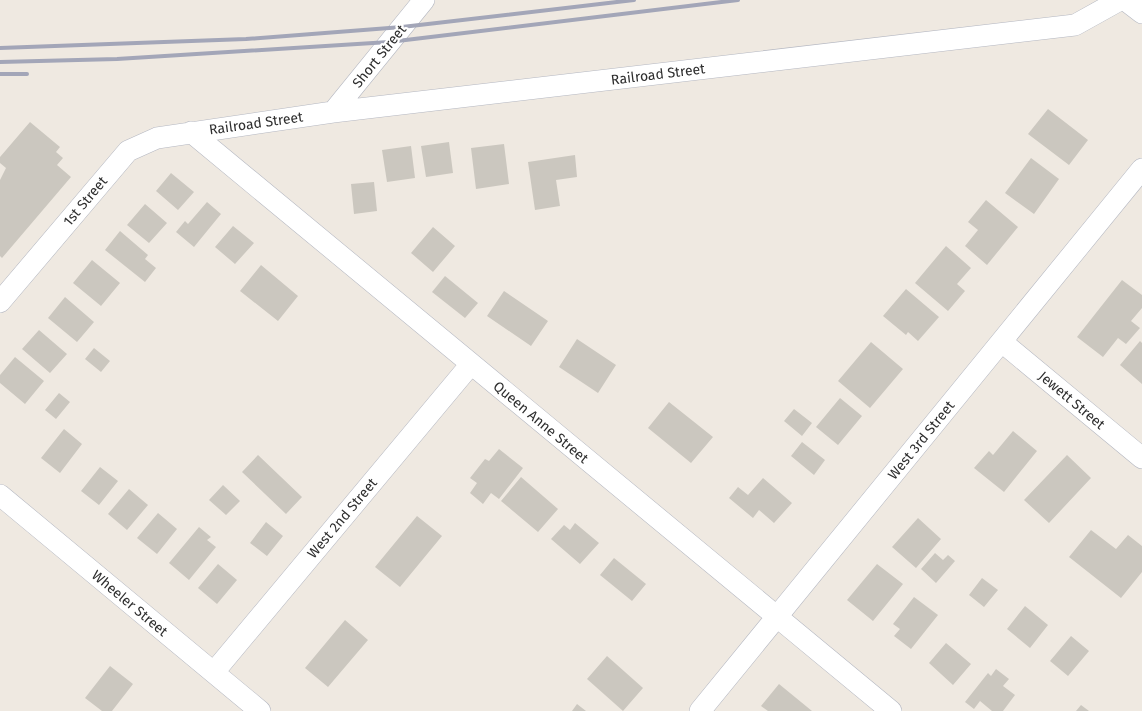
<svg xmlns="http://www.w3.org/2000/svg" width="1142" height="711" viewBox="0 0 1142 711" font-family="'Fira Sans',sans-serif">
<style>
.building{fill:#cbc7bf}
.lines{fill:none;stroke-linecap:round;stroke-linejoin:round}
.minor-casing{stroke:#b4b7c1;stroke-width:22}
.minor{stroke:#fff;stroke-width:21}
.rail{stroke:#a3a6b8;stroke-width:4}
.labels{text-anchor:middle;stroke-width:4.5;stroke-linejoin:round;paint-order:stroke}
.street-label{font-size:14px;fill:#2e2e2e;stroke:#fff}
</style>
<rect width="100%" height="100%" fill="#efe9e1"/>
<path class="building" d="M1048,109L1088,140L1069,165L1028,134Z
M30,122L60,147L56,152L63,158L57,165L71,177L2,258L0,256V180L6,168L0,163V157Z
M449,142L453,173L426,177L421,146Z
M504,144L509,184L476,189L471,148Z
M411,146L415,178L387,182L382,150Z
M575,155L577,177L556,180L560,206L535,210L528,162Z
M1031,158L1059,179L1034,214L1005,193Z
M171,173L194,192L178,210L156,191Z
M374,182L377,211L354,214L351,184Z
M986,200L1018,227L987,265L965,246L978,230L968,222Z
M207,202L221,214L194,247L176,232L185,221L188,224Z
M145,204L167,223L149,243L127,225Z
M233,226L254,243L235,264L215,247Z
M433,227L455,246L433,272L411,253Z
M120,231L148,255L145,259L156,268L145,282L105,250Z
M946,246L971,268L957,284L965,291L948,311L915,283Z
M92,260L120,283L101,306L73,283Z
M261,265L298,296L278,321L240,291Z
M445,276L478,303L465,318L432,292Z
M1122,280L1142,295V308L1131,321L1140,328L1126,344L1118,338L1103,357L1077,337Z
M906,289L939,317L918,341L908,332L906,335L883,316Z
M504,291L548,321L531,346L487,316Z
M65,297L94,322L77,342L48,318Z
M39,330L67,354L50,373L22,349Z
M577,339L616,365L598,393L559,367Z
M1140,341L1142,343V384L1120,365Z
M871,342L903,369L870,408L838,381Z
M94,348L110,361L101,372L85,359Z
M15,357L44,381L25,404L0,383V375Z
M59,393L70,402L56,419L45,410Z
M840,398L862,416L838,445L816,427Z
M669,402L713,437L691,463L648,428Z
M794,409L812,423L802,436L784,421Z
M64,429L82,444L60,473L41,458Z
M1013,431L1037,451L1004,492L974,468L989,451L993,455Z
M802,442L825,460L814,475L791,456Z
M499,449L523,468L499,499L491,493L483,504L470,493L477,483L470,478L485,459L489,461Z
M258,455L302,497L286,514L242,472Z
M1067,455L1091,478L1049,523L1024,500Z
M100,467L118,481L99,505L81,491Z
M521,477L558,509L538,532L501,501Z
M763,478L792,503L774,523L759,510L753,518L729,498L738,487L748,495Z
M223,485L240,501L226,515L209,500Z
M129,489L148,505L127,530L108,514Z
M158,513L177,529L157,554L137,538Z
M417,516L442,536L400,587L375,567Z
M918,518L941,539L916,568L892,547Z
M266,522L283,536L267,556L250,543Z
M575,523L599,543L580,564L551,539L564,525L570,530Z
M199,527L211,537L207,540L216,547L189,580L169,563Z
M1091,530L1116,549L1128,535L1142,546V572L1121,598L1069,557Z
M935,553L943,560L948,555L955,561L936,583L921,569Z
M614,558L646,584L632,601L600,575Z
M218,564L237,580L217,604L198,588Z
M877,564L903,584L873,621L847,600Z
M982,578L998,590L984,607L969,595Z
M914,597L938,615L911,649L894,636L900,629L893,624Z
M1025,606L1048,625L1030,648L1007,629Z
M345,620L368,640L328,687L305,668Z
M1071,636L1089,651L1068,676L1050,661Z
M946,643L971,664L953,685L929,663Z
M607,656L643,688L623,711L587,679Z
M110,666L133,684L112,711H102L85,698Z
M996,669L1009,679L1003,686L1015,695L1003,711H992L980,701L974,709L965,702L988,673L991,676Z
M779,684L812,711H768L761,706Z
M577,704L586,711H572Z
M1081,705L1089,711H1076Z"/>
<g class="lines">
<g class="minor-casing">
<path id="minor" d="M1125,0L1142,13
M333,112L424,0
M191,132L891,711
M0,302L128,151L157,138L333,112L1075,25L1120,0
M1002,342L1142,458
M0,495L260,711
M214,672L471,364
M700,711L1142,169"/>
</g>
<use href="#minor" class="minor"/>
<path class="rail" d="M0,48L246,39L402,27L634,0
M0,62L117,59L389,42L738,0
M0,74H27"/>
</g>
<g class="labels">
<g class="street-label">
<text transform="translate(379 56) rotate(-51)" y="5">Short Street</text>
<text transform="translate(658 74) rotate(-7)" y="5">Railroad Street</text>
<text transform="translate(256 123) rotate(-8)" y="5">Railroad Street</text>
<text transform="translate(85 201) rotate(-50)" y="5">1st Street</text>
<text transform="translate(1072 400) rotate(40)" y="5">Jewett Street</text>
<text transform="translate(541 422) rotate(40)" y="5">Queen Anne Street</text>
<text transform="translate(921 440) rotate(-51)" y="5">West 3rd Street</text>
<text transform="translate(342 518) rotate(-50)" y="5">West 2nd Street</text>
<text transform="translate(130 603) rotate(40)" y="5">Wheeler Street</text>
</g>
</g>
</svg>
